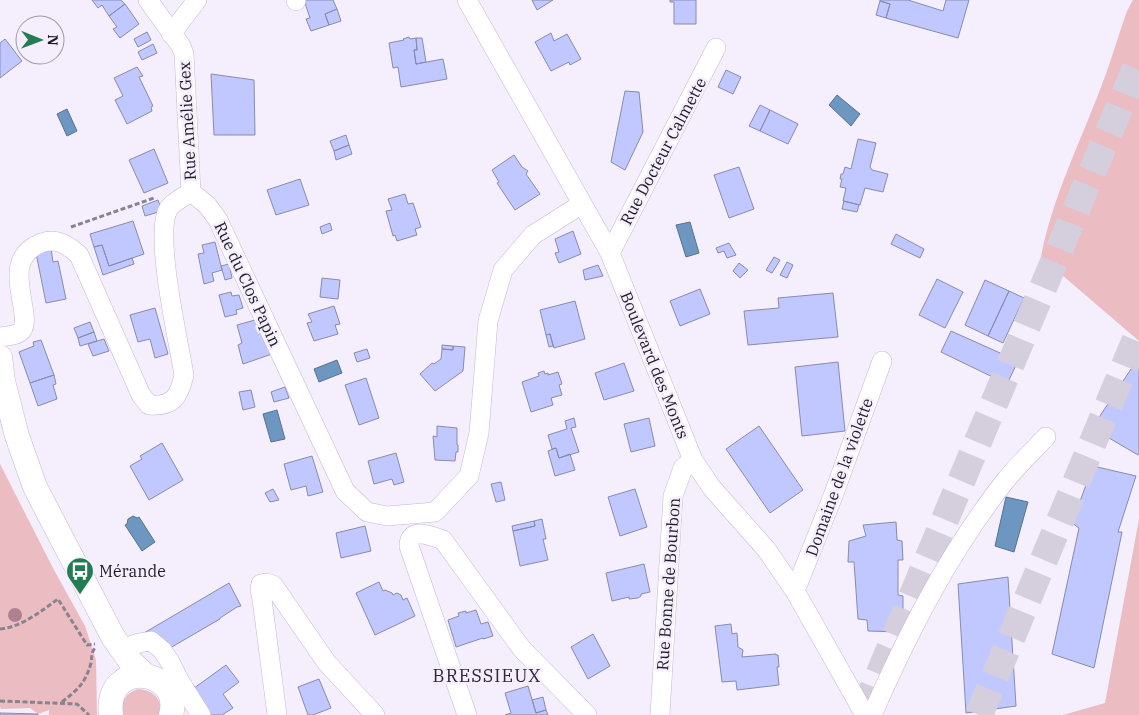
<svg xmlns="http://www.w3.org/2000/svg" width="1139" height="715" viewBox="0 0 1139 715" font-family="'IBM Plex Serif',serif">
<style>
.green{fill:#ebbcc2}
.water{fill:#6d97c0;stroke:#567292}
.building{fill:#c0c8ff;stroke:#878cab}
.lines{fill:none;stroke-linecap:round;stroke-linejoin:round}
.highway-tunnel{stroke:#d5cedc;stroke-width:28;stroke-dasharray:28 14;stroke-linecap:butt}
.minor-casing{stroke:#c7b6d6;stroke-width:20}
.major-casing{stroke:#c7b6d6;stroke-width:25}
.path{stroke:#89838f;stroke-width:3;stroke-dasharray:5 2.5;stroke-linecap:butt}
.minor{stroke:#fff;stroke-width:19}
.major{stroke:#fff;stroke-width:24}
.tree{fill:#ae8191}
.labels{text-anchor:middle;stroke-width:5;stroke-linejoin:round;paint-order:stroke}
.street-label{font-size:16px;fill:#201a26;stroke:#f5eefc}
.poi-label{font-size:16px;fill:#201a26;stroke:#f5eefc;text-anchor:start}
.neighbourhood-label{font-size:18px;letter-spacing:1px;fill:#32253d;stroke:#f5eefc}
</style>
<rect width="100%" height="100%" fill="#f5eefc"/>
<path class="green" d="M1133,0H1139V341L1041,257C1052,198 1080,143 1101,87C1111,62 1118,36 1127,11Z
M0,464L54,570L85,626L96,660L97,715H49V710L38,714L30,708L1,709L0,707Z
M1139,519V715H1063L1105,703Z
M138,689C154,690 162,699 161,715H120C120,702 126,693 138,689Z"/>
<path class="water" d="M837,95L860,114L851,126L829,105Z
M67,109L77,131L67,136L57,114Z
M690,222L699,253L686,257L676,225Z
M337,360L342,373L319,382L314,369Z
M277,410L285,439L271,442L263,414Z
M1006,497L1028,502L1014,552L995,546Z
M133,516L137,518L139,517L155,542L142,551L125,525L127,524L128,519Z"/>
<path class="building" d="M92,0H121L125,4L109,16L102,5L98,8Z
M304,0H333L337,9L325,14L329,25L311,31L306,19L310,18Z
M532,0H553L537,10Z
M670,0H696V24H674V2H670Z
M880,0H908L943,11L946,0H969L958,38L886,18L890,4L880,1Z
M880,1L890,4L886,18L876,15Z
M125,4L139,24L120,38L113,29L117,27L109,16Z
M337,9L341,21L329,25L325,14Z
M147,32L151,40L138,47L134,39Z
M551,33L554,41L567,34L581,59L570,65L569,62L551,71L535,42Z
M409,37L410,39L416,38L417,50H414L416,64L443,59L447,79L401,87L398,67L393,68L389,43L404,40L403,39Z
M416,38H422L426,62L416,64L414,50H417Z
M5,39L22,61L0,78V43Z
M153,44L157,53L142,60L138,52Z
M137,67L143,76L139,77L153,106L151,107L152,111L127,124L115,100L123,96L114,78Z
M726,70L741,77L733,94L718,87Z
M211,74L254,80L255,135H214Z
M625,91L639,92L643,132L625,170L611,162Z
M760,105L770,110L760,131L749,126Z
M770,110L798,124L788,144L760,131Z
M346,135L349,145L334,151L330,141Z
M858,139L876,143L870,167L872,170L888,174L883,192L865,188L860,205L843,201L846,188L840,187L842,179H840L841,174H843L845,167L851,169Z
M349,145L352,154L336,160L334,151Z
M154,149L168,183L144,193L129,160Z
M514,155L522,167L528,171L526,174L540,194L515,210L497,183L499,182L492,170Z
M739,167L754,209L729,218L714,175Z
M300,179L309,205L276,215L267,190Z
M405,194L408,204L413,203L421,227L415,229L417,235L397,241L395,235L393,236L386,211L392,210L388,199Z
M158,200L162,211L145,216L142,206Z
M844,201L859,205L857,212L842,209Z
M133,221L144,254L109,266L102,245L94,247L90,234Z
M330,223L332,230L322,234L320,227Z
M573,231L581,254L559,263L555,253L559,252L555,239Z
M896,234L924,249L920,258L891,244Z
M215,242L222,270L212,273L214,281L204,284L198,254L204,253L202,245Z
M729,243L736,255L727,258L724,251L718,253L716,248Z
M102,245L109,266L132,258L134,264L103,275L94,247Z
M51,248L53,262L58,261L66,299L46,303L36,253Z
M774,257L780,260L772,273L766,270Z
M787,262L793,265L787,278L780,275Z
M739,263L748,270L740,278L733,271Z
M229,264L232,278L225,280L221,266Z
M598,265L603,276L585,280L583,270Z
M322,278L340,280L338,299L320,297Z
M937,279L963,292L945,328L919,315Z
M985,280L1009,291L988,336L965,325Z
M700,289L710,314L680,326L670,301Z
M1009,291L1024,298L1003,343L988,336Z
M231,292L232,296L239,295L243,308L236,310L237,314L225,317L219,295Z
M833,293L838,337L748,345L744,311L779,308L778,298Z
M575,301L585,339L554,348L550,334L546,335L540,310Z
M334,306L340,324L335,325L338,334L314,341L307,323L312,322L308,314Z
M155,308L168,354L155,358L150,339L138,342L130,315Z
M255,320L272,354L243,364L238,345L242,343L237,325Z
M90,322L94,332L78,338L74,328Z
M951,331L1018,361L1007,384L941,352Z
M94,332L97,341L80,346L78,338Z
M550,334L553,346L549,347L546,335Z
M104,339L109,351L93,356L88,344Z
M41,340L54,375L30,383L19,352L34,346L33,342Z
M442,345L453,346V350L442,349Z
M453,346L465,347L463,371L435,391L420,374L432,363L434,364L441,359L442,349L453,350Z
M367,349L370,358L357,362L354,353Z
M1139,357V453L1138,455L1092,428Z
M838,362L845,431L802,436L795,367Z
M624,363L634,391L604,400L595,373Z
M544,371L545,374L548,373V375L558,372L562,384L559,385L562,395L551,398L553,405L531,412L522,382L539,376L538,373Z
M54,375L56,384L53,385L57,399L38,406L30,383Z
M366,378L379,418L359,425L345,385Z
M285,387L289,398L274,402L271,392Z
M251,390L255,407L243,410L239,392Z
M574,418L576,427L571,428L579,452L559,458L556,448L552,449L548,435L567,429L565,421Z
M649,418L655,446L631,452L624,424Z
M437,426L457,428V445H458V452H456L455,461L435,460L433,436L437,437Z
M759,426L803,490L770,513L726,449Z
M162,443L183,480L149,500L130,466L142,459L140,456Z
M556,448L559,458L570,454L575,470L555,476L548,451Z
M396,453L404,482L394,485L392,479L374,484L368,461Z
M312,456L323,492L308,496L306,486L291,490L284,464Z
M1093,466L1136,476L1118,532H1122L1094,668L1052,654L1079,528L1072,523Z
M501,482L505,500L496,502L491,484Z
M273,489L279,500L270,502L265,493Z
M635,489L647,527L620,536L608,497Z
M542,519L546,539H543L548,560L520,566L513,531L535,526L534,521Z
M534,521L535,526L513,531L512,526Z
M896,522L897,540L902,541L903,560H898V595L903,596V611L900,614L901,632L868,631L867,620L858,619L854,562H848L849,541L866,536L863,525Z
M365,526L371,551L341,558L336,533Z
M644,564L650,592L641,594V596L638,598L629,599V597L612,601L606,573Z
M1008,577L1016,706L966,713L958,584Z
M379,582L383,591L385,590L392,593L393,595L397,593L401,595L403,600L407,598L415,616L375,635L356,593Z
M229,583L241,606L237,607L220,618V619L170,648L167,641L162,643L144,633Z
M476,610L481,624L488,622L493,636L483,639V638L456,647L448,620L459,616L458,613L466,611V613Z
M731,624L732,634L737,633L738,647L743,650L742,657L776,654V655H778L779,667H777L779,685L737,690L736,681L722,682L715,626Z
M593,634L610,666L588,679L571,647Z
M226,665L239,682L223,694L233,708L222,715H208L190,691Z
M319,679L331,708L313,715H308L298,687Z
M528,686L536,713L546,710L548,715H505L511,713L505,693Z
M543,697L546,710L536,713L532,700Z
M0,713L38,714V715H0Z"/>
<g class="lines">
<path class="highway-tunnel" d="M863,713L1139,61
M979,715L1139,332"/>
<g class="minor-casing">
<path id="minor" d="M148,0L181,46L184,54L191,192
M296,0V1
M467,0L610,253L693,460L712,488L766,549L795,591L865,715
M171,34L197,0
M191,192L207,205L218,220L345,491L367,512L387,516L435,512L469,476L479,433L488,321L503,270L533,235L582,204
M610,253L716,48
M0,337C7,336 17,336 22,330C26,324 24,314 23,307C19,282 11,255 41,243C56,237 68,245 79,255L141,395L149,405C173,407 179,397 184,375C179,343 153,232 169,208C173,202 185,196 191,192
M795,591L833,496L882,361
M122,649L139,643L151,641L162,650L170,662L179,680L201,715
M277,715L262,599L260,590L261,584L266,583L273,585L327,663L375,715
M467,715L409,546C409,526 432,536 443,540L522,649L587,715
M660,715L673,496L683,468L693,460
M872,715C909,631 948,554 1005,481C1017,466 1032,452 1046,437"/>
</g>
<g class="major-casing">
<path id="major" d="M0,357L3,381L17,436L35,487L113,637L130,661L145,675
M111,715C104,657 184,669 171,715"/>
</g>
<path class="path" d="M71,227L154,198
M0,629C22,627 41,611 58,599L87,645L95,644
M0,701L77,704L89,715
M62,702C78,689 85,684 91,663C92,657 91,653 95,648"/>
<use href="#minor" class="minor"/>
<use href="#major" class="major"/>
</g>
<circle class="tree" cx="15" cy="615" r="7"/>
<defs>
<g id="bus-pin" transform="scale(1.4375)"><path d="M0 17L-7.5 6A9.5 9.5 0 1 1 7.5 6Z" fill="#247d52" stroke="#f5eefc"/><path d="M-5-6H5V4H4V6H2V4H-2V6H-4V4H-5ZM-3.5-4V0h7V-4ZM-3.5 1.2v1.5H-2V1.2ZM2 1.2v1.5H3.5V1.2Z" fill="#fff"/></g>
</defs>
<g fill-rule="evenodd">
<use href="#bus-pin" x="80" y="571"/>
</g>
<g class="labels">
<g class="street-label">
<text transform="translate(187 121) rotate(-93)" y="6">Rue Amélie Gex</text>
<text transform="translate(663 151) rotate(-62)" y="6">Rue Docteur Calmette</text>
<text transform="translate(248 284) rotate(65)" y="6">Rue du Clos Papin</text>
<text transform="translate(655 365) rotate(68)" y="6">Boulevard des Monts</text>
<text transform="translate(839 477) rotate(-70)" y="6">Domaine de la violette</text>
<text transform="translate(668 584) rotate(-86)" y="6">Rue Bonne de Bourbon</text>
</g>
<g class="poi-label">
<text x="99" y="577">Mérande</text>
</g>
<g class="neighbourhood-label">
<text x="487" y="682">BRESSIEUX</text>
</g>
</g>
<g transform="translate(40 40) rotate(91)"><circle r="24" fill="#f5eefc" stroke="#a099a6"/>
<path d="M0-4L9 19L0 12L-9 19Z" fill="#247d52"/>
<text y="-8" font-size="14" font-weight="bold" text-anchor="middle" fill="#201a26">N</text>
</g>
</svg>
